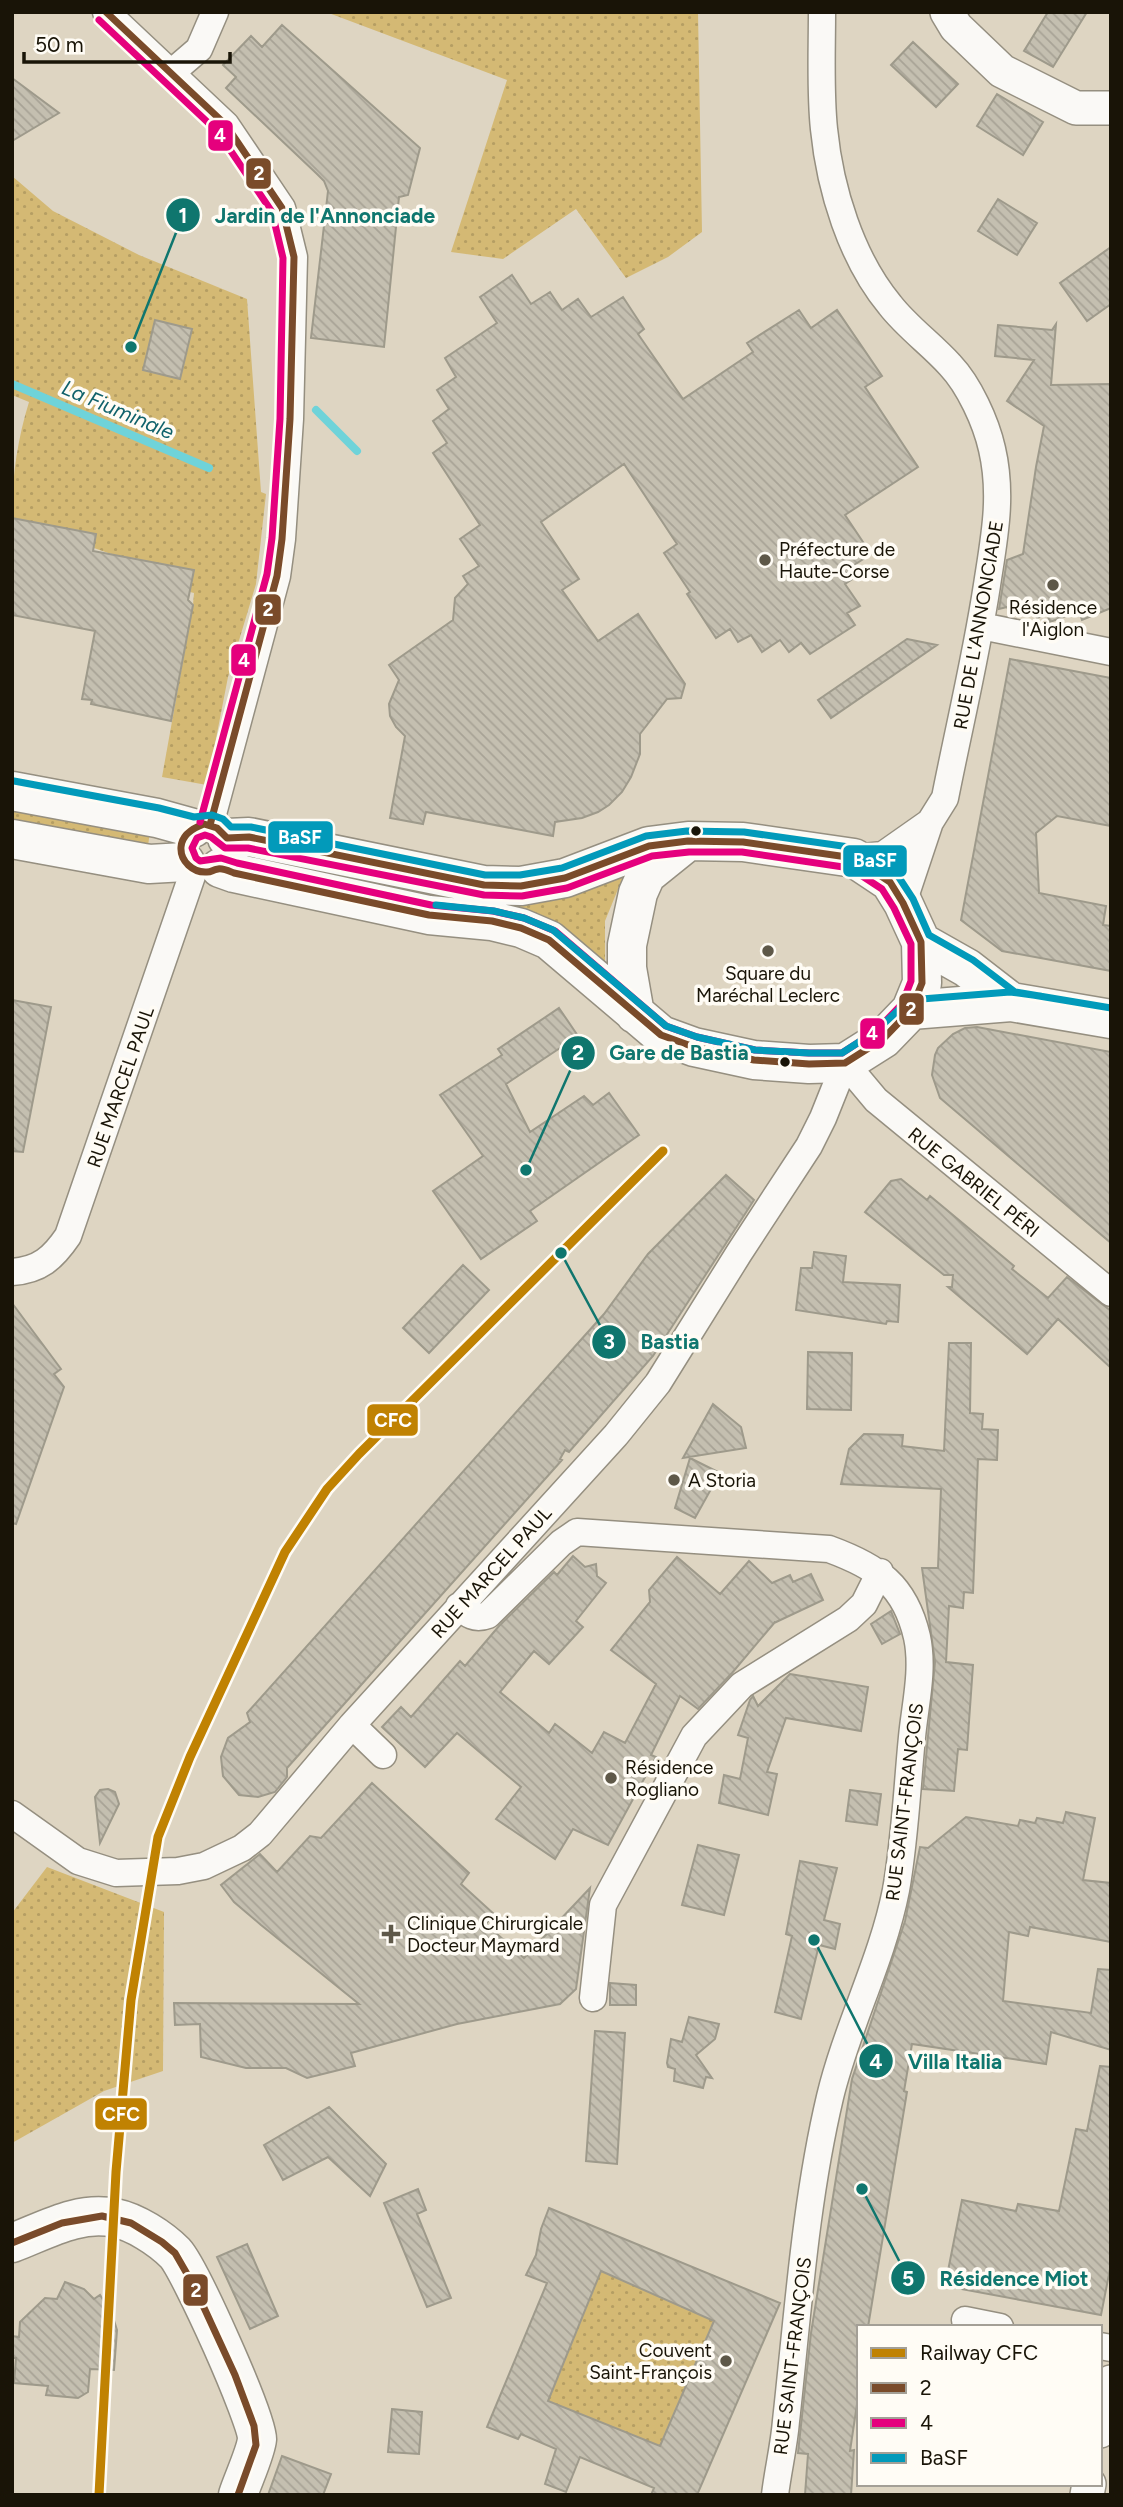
<svg xmlns="http://www.w3.org/2000/svg" width="1123" height="2507" viewBox="0 0 1123 2507" font-family="Figtree,sans-serif">
<style>
.green{fill:url(#green-dots)}
.lines{fill:none;stroke-linecap:round;stroke-linejoin:round}
.stream{stroke:#6fd3d9;stroke-width:8}
.building{fill:url(#building-back-hatch);stroke:#9e9a8b;stroke-width:2;fill-rule:evenodd}
.minor-casing{stroke:#958f80;stroke-width:29}
.tertiary-casing{stroke:#958f80;stroke-width:36}
.secondary-casing{stroke:#958f80;stroke-width:41}
.minor{stroke:#faf9f6;stroke-width:26}
.tertiary{stroke:#faf9f6;stroke-width:33}
.secondary{stroke:#faf9f6;stroke-width:38}
.bus-1-casing{stroke:#fffcf5;stroke-width:12}
.bus-2-casing{stroke:#fffcf5;stroke-width:12}
.bus-3-casing{stroke:#fffcf5;stroke-width:12}
.bus-1{stroke:#7a4b2a;stroke-width:7}
.bus-2{stroke:#e5007d;stroke-width:7}
.bus-3{stroke:#029aba;stroke-width:7}
.rail-1-casing{stroke:#fffcf5;stroke-width:14}
.rail-1{stroke:#c08202;stroke-width:9}
.poi-dot{fill:#5e5848;stroke:#fffcf5;stroke-width:2.5}
.bus-dot{fill:#191407;stroke:#fffcf5;stroke-width:2.5}
.labels{text-anchor:middle;stroke-width:7;stroke-linejoin:round;paint-order:stroke}
.poi-label{font-size:19px;fill:#191407;stroke:#fffcf5;text-anchor:start}
.street-label{font-size:19px;fill:#191407;stroke:#fffcf5}
.water-label{font-size:21px;font-style:italic;fill:#11626b;stroke:#fffcf5}
.leader{fill:none;stroke:#0f766e;stroke-width:2.5}
.callout-dot{fill:#0f766e;stroke:#fffcf5;stroke-width:2.5}
.mark-label{font-size:21px;text-anchor:middle;font-weight:bold;fill:#fff}
.callout-label{font-size:21px;text-anchor:middle;font-weight:bold;fill:#0f766e;stroke:#fffcf5;stroke-width:7;stroke-linejoin:round;paint-order:stroke}
.line-badge{stroke:#fffcf5;stroke-width:2.5}
.badge-label{font-size:19px;text-anchor:middle;font-weight:bold;fill:#fff}
</style>
<defs>
<pattern id="green-dots" width="8" height="8" patternUnits="userSpaceOnUse" patternTransform="scale(1.75)"><rect width="8" height="8" fill="#d4b974"/><path d="M2 2h.1M6 6h.1" fill="none" stroke="#b59e63" stroke-width="1.8" stroke-linecap="round"/></pattern>
<pattern id="building-back-hatch" width="6" height="6" patternUnits="userSpaceOnUse" patternTransform="scale(1.75)"><rect width="6" height="6" fill="#c4bfb0"/><path d="M-1 5l2 2M0 0l6 6M5-1l2 2" fill="none" stroke="#a8a396"/></pattern>
</defs>
<rect width="100%" height="100%" fill="#ded5c2"/>
<path class="green" d="M326,12H698L702,232L668,257L626,278L576,209L503,259L451,252L507,80Z
M12,176L53,211L139,255L247,299L261,492L266,494L256,584L228,677L207,785L162,777L193,605L194,593L190,592L194,570L111,554L94,548L96,534L12,518C12,478 17,441 29,402L12,395Z
M12,805L150,830L148,847L12,822Z
M623,877L605,921V967L467,894Z
M47,1867L164,1912L163,2071L104,2091L12,2143V1913Z
M601,2271L714,2321L660,2446L548,2401Z"/>
<g class="lines">
<path class="stream" d="M12,384L209,468
M316,410L357,451"/>
</g>
<path class="building" d="M1048,12H1087L1053,67L1024,51Z
M282,25L420,148L408,195L399,197L384,347L311,338L328,191L324,181L317,174L226,88L236,77L223,65L251,36L262,47Z
M913,42L958,84L936,107L891,65Z
M12,78L59,113L12,141Z
M997,94L1043,122L1023,155L977,126Z
M998,199L1037,223L1017,255L978,231Z
M1111,247V304L1087,321L1060,283Z
M512,275L531,304L550,292L562,310L578,299L591,317L623,297L644,329L638,334L683,399L753,352L747,343L799,310L811,328L837,310L882,376L865,387L918,467L845,515L871,554L848,569L854,578L845,584L860,606L847,613L855,625L810,654L801,643L789,652L780,640L762,652L751,635L738,642L730,629L716,638L687,594L690,592L664,553L677,544L624,464L541,522L579,579L562,590L598,641L638,614L685,684L681,698L667,699L640,734V754L631,777L622,792L609,805L598,812L582,818L555,822L553,836L426,812L423,824L390,818L405,736L396,727L390,716L389,704L399,680L389,665L453,620L455,598L468,584L463,576L479,566L460,539L480,525L433,453L447,443L433,421L449,409L437,390L456,377L445,358L497,323L480,297Z
M155,320L192,329L180,379L143,370Z
M1056,324L1051,385L1111,384V608L1082,620L1079,611L1050,622L1047,614L1037,618L1034,611L1023,615L1021,610L1010,613L1007,607L999,609L1007,560L1023,554L1036,467L1044,426L1007,401L1034,360L995,356L998,325L1052,330Z
M12,518L96,534L93,551L194,570L188,600L193,605L171,721L91,704L92,700L82,699L95,631L12,615Z
M907,639L937,645L831,718L818,700Z
M1010,659L1111,678V826L1057,816L1036,833L1039,893L1106,906L1103,925L1111,926V971L1002,951L961,920Z
M12,1000L51,1007L23,1152L12,1151Z
M559,1008L578,1036L506,1084L530,1132L584,1096L593,1105L609,1093L639,1135L530,1211L537,1221L481,1259L433,1191L483,1156L440,1095L502,1055L498,1049Z
M977,1027L1111,1052V1243L940,1098L932,1075L935,1055L938,1048L953,1034L965,1028Z
M726,1175L754,1200L653,1356L569,1452L565,1450L560,1459L562,1460L287,1768V1777L275,1792L258,1797L239,1795L223,1776L221,1757L228,1738L250,1722L247,1713L604,1314L648,1254Z
M901,1179L927,1200L930,1196L1014,1266L1012,1269L1048,1298L1067,1277L1111,1311V1368L1058,1319L1027,1354L948,1287H952L953,1275H944L865,1212L891,1181Z
M814,1252L846,1256L843,1282L900,1285L898,1322L887,1321L886,1324L796,1310L801,1268H812Z
M463,1265L489,1290L429,1353L403,1328Z
M12,1303L61,1369L54,1374L64,1387L16,1524L12,1523Z
M949,1343H971L970,1413L983,1414L982,1429L998,1430L997,1460L978,1459L973,1593L964,1592L963,1608L949,1606L946,1662L973,1665L967,1750L958,1749L954,1791L923,1789L935,1662L922,1568H938L941,1489L841,1484L849,1449L864,1434L903,1435L902,1446L944,1451Z
M808,1352L852,1353L851,1410L807,1409Z
M713,1404L741,1427L746,1448L683,1458Z
M690,1458L720,1473L695,1518L675,1508Z
M573,1556L585,1567L596,1564L597,1576L606,1583L576,1621L583,1627L549,1664L534,1651L500,1692L549,1733L555,1724L592,1753L604,1732L625,1743L656,1684L611,1650L650,1602L649,1590L677,1557L720,1594L749,1561L772,1583L790,1575L793,1582L811,1574L823,1600L774,1623L775,1622L732,1673L698,1709L680,1696L651,1755L656,1757L608,1845L573,1829L555,1859L496,1819L521,1787L457,1733L425,1767L382,1727L401,1707L411,1717L460,1661L465,1666L499,1626L554,1572L557,1575Z
M891,1611L900,1634L882,1644L871,1624Z
M790,1674L868,1687L861,1731L786,1718L767,1772L777,1774L768,1815L719,1803L724,1775L740,1779L748,1738L738,1735L750,1700L753,1696L758,1706Z
M372,1783L469,1873L461,1884L494,1914L486,1924L524,1958L590,1888L576,1989L560,2004L457,2024L351,2053L355,2066L307,2078L286,2068H246L201,2057L200,2024L175,2025L174,2003L359,2004L261,1925L234,1902L221,1885L260,1854L277,1872L310,1836L321,1838Z
M108,1789L115,1792L119,1804L100,1843L95,1797L100,1790Z
M850,1790L881,1794L877,1825L846,1821Z
M1066,1812L1095,1818L1083,1880L1111,1883V1942L1030,1927L1028,1936L1009,1932L1003,2001L1091,2013L1098,1969L1111,1970V2050L1051,2032L1046,2064L912,2044L904,2091L907,2092L868,2327H859V2391L850,2451L854,2450L851,2495H805L808,2454L798,2453L811,2333L852,2079L905,1921L920,1847L928,1848L966,1817L1018,1826L1020,1820L1035,1823L1037,1818L1063,1823Z
M698,1845L739,1855L724,1915L682,1905Z
M800,1861L837,1868L824,1920L840,1924L835,1949L819,1945L801,2019L775,2012L792,1936L786,1934Z
M610,1983L636,1985V2005H610Z
M689,2017L719,2024L715,2039L696,2055L712,2078L706,2077L703,2088L674,2081L675,2069L668,2067L667,2063L671,2039L682,2042Z
M595,2031L625,2033L617,2164L586,2161Z
M1100,2066L1111,2067V2264L1101,2315L945,2286L962,2200L1016,2211L1018,2204L1059,2211L1076,2129L1087,2131Z
M329,2107L386,2164L370,2196L328,2157L283,2180L264,2145Z
M418,2189L426,2210L417,2214L451,2298L427,2307L384,2203Z
M549,2208L780,2303L697,2495H651L654,2488L580,2457L566,2492L545,2484L556,2449L521,2434L518,2439L487,2427L547,2283L526,2275L536,2255L541,2229ZM601,2271L714,2321L660,2446L548,2401Z
M247,2244L278,2316L250,2329L217,2257Z
M65,2282L84,2289L94,2299L100,2295L112,2314L117,2330L114,2370L90,2369L88,2392L78,2398L46,2395L48,2386L14,2383L16,2358H12V2336L19,2337L20,2322L45,2298L57,2299Z
M392,2409L422,2412L419,2454L388,2452Z
M282,2456L331,2474L323,2495H268Z"/>
<g class="lines">
<g class="minor-casing">
<path id="minor" d="M106,12L226,125L282,208L294,257L290,419L282,539L277,576L210,825
M822,12C822,51 820,91 824,129C830,189 851,258 890,305C907,327 931,344 950,365C969,385 986,422 992,449C1003,496 994,539 987,585C976,657 959,727 945,798L930,822L903,903
M171,73L199,49L215,12
M981,626L1111,652
M854,858L883,855L930,822
M12,1272C40,1270 53,1258 68,1236L194,870
M459,1606C468,1615 475,1620 488,1615L561,1543L577,1532L829,1549C878,1567 905,1585 917,1637C924,1670 915,1705 912,1737C907,1788 905,1840 896,1890C882,1961 847,2026 830,2097C805,2203 798,2313 786,2421C784,2446 778,2470 775,2495
M352,1725L383,1755
M12,1814L78,1861L116,1873L178,1871L204,1866L242,1848L260,1834L352,1725L616,1435L658,1383L739,1253L809,1146L823,1118L845,1063L876,1100L1111,1293
M593,1998L603,1905L694,1736L742,1685L848,1619L864,1604L880,1572
M965,2320L1000,2327
M1100,2346L1111,2348"/>
</g>
<g class="tertiary-casing">
<path id="tertiary" d="M947,12L956,27L1002,71L1076,108H1111
M1100,2431L1111,2382
M1087,2495L1089,2484"/>
</g>
<g class="secondary-casing">
<path id="secondary" d="M12,791L157,818L193,828
M12,839L149,864L185,862
M220,868L234,873L429,915L492,921L521,928L549,940L661,1035L694,1047L754,1060L809,1064L845,1063L883,1039L911,1010L922,983L921,942L903,903L890,882L854,858L743,842L688,841L649,846L565,878L521,886L484,885L249,837L227,838
M921,942L967,968L1011,1002
M911,1010L1011,1002L1111,1019
M635,1014L627,968V945L638,893L646,875L687,842
M12,2243C44,2231 79,2210 115,2218C135,2222 160,2238 175,2253C190,2269 257,2418 257,2439C256,2452 242,2482 238,2495"/>
</g>
<use href="#minor" class="minor"/>
<use href="#tertiary" class="tertiary"/>
<use href="#secondary" class="secondary"/>
<g class="bus-1-casing">
<path id="bus-1" d="M106,12L226,125L282,208L294,257L290,419L282,539L277,576L210,825
M204,824L217,828L227,838L249,837L484,885L521,886L565,878L649,846L688,841L743,842L854,858L890,882L903,903L921,942L922,983L911,1010L883,1039L845,1063L809,1064L754,1060L694,1047L661,1035L549,940L521,928L492,921L429,915L234,873C229,871 223,868 218,869C212,870 212,872 207,872C193,873 180,861 181,847C182,834 193,828 204,824Z
M12,2243L62,2223L102,2216L131,2223L162,2242L175,2253L194,2286L235,2375L254,2426L256,2445L238,2495"/>
</g>
<g class="bus-2-casing">
<path id="bus-2" d="M99,20L218,132L272,212L283,258L280,419L272,538L267,574L200,822
M205,835L211,837L225,848H248L484,895L522,896L567,888L652,856L689,852H742L850,868L882,889L894,908L911,944V981L902,1004L876,1031L842,1053H809L755,1050L697,1037L666,1026L555,931L524,918L493,911L431,905L237,863L221,858L200,861L196,858L192,848L197,838Z"/>
</g>
<g class="bus-3-casing">
<path id="bus-3" d="M14,781L159,808L194,817L212,815L223,819L231,827H251L485,875H520L562,868L646,836L687,831L744,832L856,848L898,876L913,899L929,935L973,960L1015,992L1111,1008
M436,905L494,911L524,918L553,930L666,1026L697,1037L755,1050L809,1053H842L876,1031L909,1000L1010,992L1040,996"/>
</g>
<use href="#bus-1" class="bus-1"/>
<use href="#bus-2" class="bus-2"/>
<use href="#bus-3" class="bus-3"/>
<g class="rail-1-casing">
<path id="rail-1" d="M99,2495L116,2172L131,2000L158,1837L190,1757L285,1552L327,1489L359,1454L663,1151"/>
</g>
<use href="#rail-1" class="rail-1"/>
</g>
<g class="poi-dot">
<circle cx="765" cy="560" r="7"/>
<circle cx="1053" cy="585" r="7"/>
<circle cx="768" cy="951" r="7"/>
<circle cx="674" cy="1480" r="7"/>
<circle cx="611" cy="1778" r="7"/>
<path d="M387.5 1923.5h7v7h7v7h-7v7h-7v-7h-7v-7h7z"/>
<circle cx="726" cy="2361" r="7"/>
</g>
<g class="bus-dot">
<circle cx="696" cy="831" r="6"/>
<circle cx="785" cy="1062" r="6"/>
</g>
<g class="labels">
<g class="poi-label">
<text x="779" y="556">Préfecture de<tspan x="779" dy="22">Haute-Corse</tspan></text>
<text x="1053" y="614" text-anchor="middle">Résidence<tspan x="1053" dy="22">l'Aiglon</tspan></text>
<text x="768" y="980" text-anchor="middle">Square du<tspan x="768" dy="22">Maréchal Leclerc</tspan></text>
<text x="688" y="1487">A Storia</text>
<text x="625" y="1774">Résidence<tspan x="625" dy="22">Rogliano</tspan></text>
<text x="407" y="1930">Clinique Chirurgicale<tspan x="407" dy="22">Docteur Maymard</tspan></text>
<text x="712" y="2357" text-anchor="end">Couvent<tspan x="712" dy="22">Saint-François</tspan></text>
</g>
<g class="street-label">
<text transform="translate(978 625) rotate(-80)" y="7">RUE DE L'ANNONCIADE</text>
<text transform="translate(120 1087) rotate(-71)" y="7">RUE MARCEL PAUL</text>
<text transform="translate(974 1182) rotate(39)" y="7">RUE GABRIEL PÉRI</text>
<text transform="translate(491 1572) rotate(-48)" y="7">RUE MARCEL PAUL</text>
<text transform="translate(904 1802) rotate(-83)" y="7">RUE SAINT-FRANÇOIS</text>
<text transform="translate(792 2356) rotate(-83)" y="7">RUE SAINT-FRANÇOIS</text>
</g>
<g class="water-label">
<text transform="translate(118 410) rotate(23)" y="7">La Fiuminale</text>
</g>
</g>
<path class="leader" d="M131 347L183 215M526 1170L578 1053M561 1253L609 1342M814 1940L876 2061M862 2189L908 2278"/>
<g class="callout-dot">
<circle cx="131" cy="347" r="7"/>
<circle cx="526" cy="1170" r="7"/>
<circle cx="561" cy="1253" r="7"/>
<circle cx="814" cy="1940" r="7"/>
<circle cx="862" cy="2189" r="7"/>
<circle cx="183" cy="215" r="18"/>
<circle cx="578" cy="1053" r="18"/>
<circle cx="609" cy="1342" r="18"/>
<circle cx="876" cy="2061" r="18"/>
<circle cx="908" cy="2278" r="18"/>
</g>
<g class="mark-label">
<text x="183" y="223">1</text>
<text x="578" y="1060">2</text>
<text x="609" y="1349">3</text>
<text x="876" y="2069">4</text>
<text x="908" y="2286">5</text>
</g>
<g class="callout-label">
<text x="325" y="223">Jardin de l'Annonciade</text>
<text x="679" y="1060">Gare de Bastia</text>
<text x="670" y="1349">Bastia</text>
<text x="955" y="2069">Villa Italia</text>
<text x="1014" y="2286">Résidence Miot</text>
</g>
<g class="line-badge">
<rect x="207" y="119" width="27" height="33" rx="7" fill="#e5007d"/>
<rect x="245" y="157" width="27" height="33" rx="7" fill="#7a4b2a"/>
<rect x="254" y="593" width="28" height="33" rx="7" fill="#7a4b2a"/>
<rect x="230" y="643" width="27" height="34" rx="7" fill="#e5007d"/>
<rect x="267" y="820" width="67" height="34" rx="7" fill="#029aba"/>
<rect x="842" y="844" width="66" height="34" rx="7" fill="#029aba"/>
<rect x="898" y="992" width="27" height="34" rx="7" fill="#7a4b2a"/>
<rect x="859" y="1017" width="27" height="33" rx="7" fill="#e5007d"/>
<rect x="366" y="1403" width="53" height="34" rx="7" fill="#c08202"/>
<rect x="94" y="2097" width="54" height="34" rx="7" fill="#c08202"/>
<rect x="182" y="2273" width="27" height="34" rx="7" fill="#7a4b2a"/>
</g>
<g class="badge-label">
<text x="220" y="142">4</text>
<text x="259" y="180">2</text>
<text x="268" y="616">2</text>
<text x="244" y="667">4</text>
<text x="300" y="844">BaSF</text>
<text x="875" y="867">BaSF</text>
<text x="911" y="1016">2</text>
<text x="872" y="1040">4</text>
<text x="393" y="1427">CFC</text>
<text x="121" y="2121">CFC</text>
<text x="196" y="2297">2</text>
</g>
<rect width="1123" height="2507" fill="none" stroke="#191407" stroke-width="28"/>
<rect x="857" y="2325" width="245" height="161" fill="#fffcf5" stroke="#a39f96" stroke-width="2"/>
<rect x="871" y="2348" width="35" height="10" fill="#c08202" stroke="#a39f96" stroke-width="2"/>
<text x="920" y="2360" font-size="21" fill="#191407">Railway CFC</text>
<rect x="871" y="2383" width="35" height="10" fill="#7a4b2a" stroke="#a39f96" stroke-width="2"/>
<text x="920" y="2395" font-size="21" fill="#191407">2</text>
<rect x="871" y="2418" width="35" height="10" fill="#e5007d" stroke="#a39f96" stroke-width="2"/>
<text x="920" y="2430" font-size="21" fill="#191407">4</text>
<rect x="871" y="2453" width="35" height="10" fill="#029aba" stroke="#a39f96" stroke-width="2"/>
<text x="920" y="2465" font-size="21" fill="#191407">BaSF</text>
<path d="M24 52v10h206v-10" fill="none" stroke="#191407" stroke-width="3.5"/>
<text x="35" y="52" font-size="21" fill="#191407" stroke="#fffcf5" stroke-width="5" paint-order="stroke">50 m</text>
</svg>
